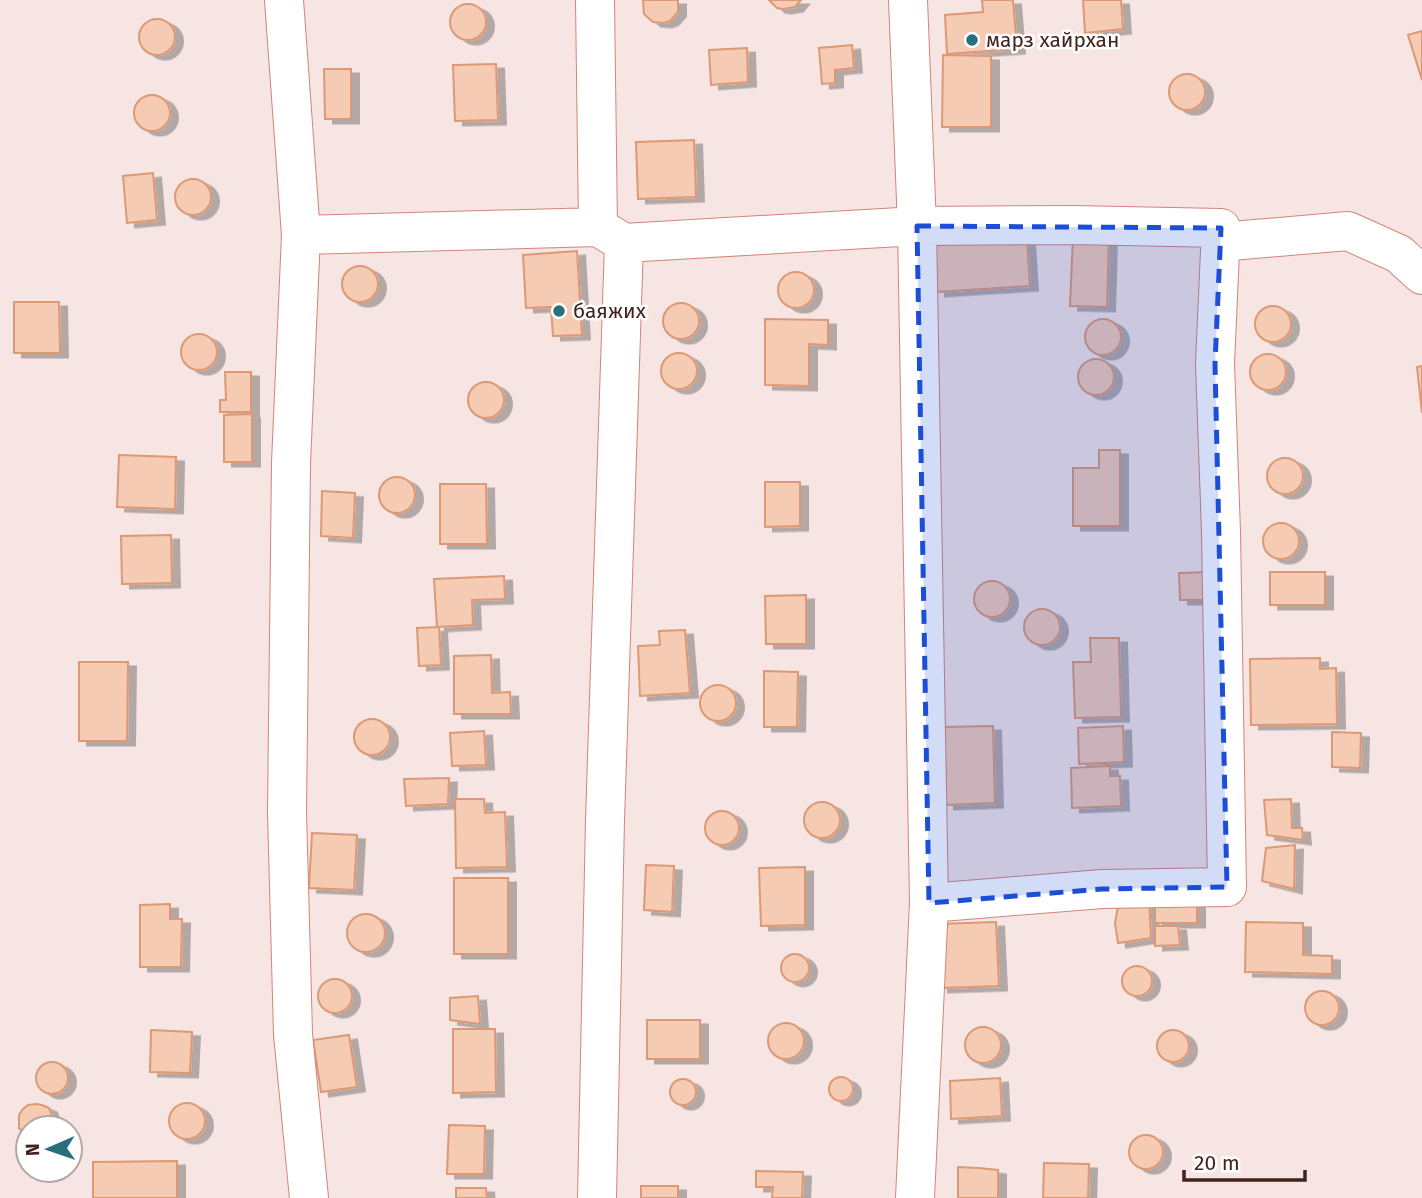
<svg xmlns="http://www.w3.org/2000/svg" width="1422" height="1198" viewBox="0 0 1422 1198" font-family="'Fira Sans',sans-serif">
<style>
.building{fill:#f6cbb3;stroke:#dd9973;stroke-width:2;filter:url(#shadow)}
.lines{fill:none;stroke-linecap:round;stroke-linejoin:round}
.minor-casing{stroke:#d28578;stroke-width:40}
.minor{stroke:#fff;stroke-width:38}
.marked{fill:#1d4ed8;fill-opacity:0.2;stroke:#1d4ed8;stroke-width:5;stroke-dasharray:14 9;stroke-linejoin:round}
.poi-dot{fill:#29707c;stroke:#fff;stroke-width:2.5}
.labels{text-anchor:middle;stroke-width:5;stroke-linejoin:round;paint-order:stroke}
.poi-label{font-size:21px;fill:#42231e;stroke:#fff;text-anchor:start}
</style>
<defs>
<filter id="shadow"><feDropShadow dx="8" dy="4.5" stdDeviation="0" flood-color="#0004"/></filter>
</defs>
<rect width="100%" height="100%" fill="#f6e5e2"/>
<path class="building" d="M643,0H678V12L670,21L664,23L653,22L644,14Z
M769,0H801L795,7L783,9L777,8Z
M982,0H1013L1017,49L947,54L945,15L983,12Z
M1083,0H1121L1123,29L1085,33Z
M450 22a18 18 0 1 1 36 0a18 18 0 1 1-36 0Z
M139 37a18 18 0 1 1 36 0a18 18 0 1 1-36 0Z
M1422,31V80L1408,35Z
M852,45L854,68L835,70V83L822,84L819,48Z
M747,48L748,82L711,85L709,50Z
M943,55L991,56V127H942Z
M496,64L498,120L455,121L453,65Z
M324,69H351V119H325Z
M1169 92a18 18 0 1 1 36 0a18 18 0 1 1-36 0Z
M134 113a18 18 0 1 1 36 0a18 18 0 1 1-36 0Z
M694,140L696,197L638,199L636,142Z
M153,173L157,220L127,223L123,176Z
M175 197a18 18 0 1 1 36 0a18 18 0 1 1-36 0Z
M1073,236L1109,237L1107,307L1070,306Z
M1027,239L1030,286L937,292L934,245Z
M577,251L582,335L553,336L551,307L526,308L523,255Z
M342 284a18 18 0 1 1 36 0a18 18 0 1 1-36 0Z
M778 290a18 18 0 1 1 36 0a18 18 0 1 1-36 0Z
M14,302H59L60,353H14Z
M663 321a18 18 0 1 1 36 0a18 18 0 1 1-36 0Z
M1255 324a18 18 0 1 1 36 0a18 18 0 1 1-36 0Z
M1085 337a18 18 0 1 1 36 0a18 18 0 1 1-36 0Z
M765,319L828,320V345L809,344V386L765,385Z
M181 352a18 18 0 1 1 36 0a18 18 0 1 1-36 0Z
M661 371a18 18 0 1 1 36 0a18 18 0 1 1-36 0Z
M1250 372a18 18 0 1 1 36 0a18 18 0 1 1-36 0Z
M1078 377a18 18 0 1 1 36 0a18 18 0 1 1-36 0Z
M1422,366V413L1417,367Z
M225,372H251V412H220V400H226Z
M468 400a18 18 0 1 1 36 0a18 18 0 1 1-36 0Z
M252,414V462H224V415Z
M1099,450H1120V526H1073V468H1099Z
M119,455L176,457L175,509L117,507Z
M1267 476a18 18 0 1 1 36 0a18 18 0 1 1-36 0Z
M379 495a18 18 0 1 1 36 0a18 18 0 1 1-36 0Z
M765,482H800V526L765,527Z
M440,484H486L487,544H440Z
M322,491L355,493L353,538L321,536Z
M1263 541a18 18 0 1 1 36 0a18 18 0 1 1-36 0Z
M171,535L172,583L122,584L121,536Z
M1209,572L1210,600H1180L1179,573Z
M1270,572H1325V605H1270Z
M504,576L505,599L472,600L473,625L437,627L434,579Z
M974 599a18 18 0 1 1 36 0a18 18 0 1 1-36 0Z
M806,595V644H766L765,596Z
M1024 627a18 18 0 1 1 36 0a18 18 0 1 1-36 0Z
M439,627L441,665L419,666L417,628Z
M685,630L690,693L640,696L638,646L660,645L659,631Z
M1090,638H1119L1121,717L1075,718L1073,662H1091Z
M491,655L492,693L510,692L511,714H454V656Z
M1320,658V669L1336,668L1337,724L1251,725L1250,659Z
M79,662H128L127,741H79Z
M764,671L798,672L797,727H764Z
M700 703a18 18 0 1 1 36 0a18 18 0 1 1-36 0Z
M354 737a18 18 0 1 1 36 0a18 18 0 1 1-36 0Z
M993,726L995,803L946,805L944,727Z
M1123,726L1124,762L1079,764L1078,728Z
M484,731L486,765L452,766L450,733Z
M1332,732L1361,733L1360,768L1332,767Z
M1110,766V776H1120L1121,806L1072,808L1071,768Z
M449,778L448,804L406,806L404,779Z
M455,799H484L485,813L505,812L507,867L456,868Z
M1291,799L1292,828H1302L1303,840L1267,835L1264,800Z
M804 820a18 18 0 1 1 36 0a18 18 0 1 1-36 0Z
M705 828a17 17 0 1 1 34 0a17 17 0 1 1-34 0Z
M312,833L357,835L354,890L309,888Z
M1295,845L1294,889L1262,881L1266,848Z
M646,865L674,866L672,912L644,910Z
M805,867V925L761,926L759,868Z
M454,878H508V954H454Z
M1149,899L1151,938L1118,943L1115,923L1119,901Z
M1155,900H1197V923H1155Z
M170,904V919H182L181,967H140V905Z
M347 933a19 19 0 1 1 38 0a19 19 0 1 1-38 0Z
M996,922L999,986L940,988L938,924Z
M1246,922L1303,923V955L1332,956V974L1245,972Z
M1155,926H1178L1180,945L1155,946Z
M781 968a14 14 0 1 1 28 0a14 14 0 1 1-28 0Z
M1122 981a15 15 0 1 1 30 0a15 15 0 1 1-30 0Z
M318 996a17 17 0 1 1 34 0a17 17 0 1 1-34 0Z
M1305 1008a17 17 0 1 1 34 0a17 17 0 1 1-34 0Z
M478,996L480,1024L450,1020V998Z
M647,1020H700V1059H647Z
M768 1041a18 18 0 1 1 36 0a18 18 0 1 1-36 0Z
M965 1045a18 18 0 1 1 36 0a18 18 0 1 1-36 0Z
M453,1029H495L496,1092L453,1093Z
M1157 1046a16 16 0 1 1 32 0a16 16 0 1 1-32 0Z
M151,1030L192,1032L190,1073L150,1072Z
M349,1035L357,1087L321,1092L313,1040Z
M36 1078a16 16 0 1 1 32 0a16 16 0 1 1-32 0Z
M829 1089a12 12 0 1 1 24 0a12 12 0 1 1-24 0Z
M1000,1078L1002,1116L951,1119L950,1081Z
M670 1092a13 13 0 1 1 26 0a13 13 0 1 1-26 0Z
M169 1121a18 18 0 1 1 36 0a18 18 0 1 1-36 0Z
M36,1104L42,1105L49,1108L54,1121L53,1128H28V1137L19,1128V1115L23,1109L28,1105Z
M449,1125L485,1126L484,1174H447Z
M1129 1152a17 17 0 1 1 34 0a17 17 0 1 1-34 0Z
M177,1161V1198H93V1162Z
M1044,1163L1089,1164L1088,1198H1043Z
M958,1167L979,1168L998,1170V1198H958Z
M756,1171L803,1172L802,1198H772L773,1187H756Z
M641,1186H678V1198H641Z
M456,1188H486L487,1198H456Z"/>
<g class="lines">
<g class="minor-casing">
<path id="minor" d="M284,0L301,235L291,463L287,812L293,1034L309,1198
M595,0L598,227L624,243L605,820L597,1198
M908,0L917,226L929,903L915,1198
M301,235L598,227
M1220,242L1348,231L1399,254L1422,275
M624,243L917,226L1073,225L1221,228L1215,364L1221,532L1227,887L1102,889L929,903"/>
</g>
<use href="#minor" class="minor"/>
</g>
<path class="marked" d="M917,226L1221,228L1215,364L1227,887L1102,889L929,903Z"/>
<g class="poi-dot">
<circle cx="972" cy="40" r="7"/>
<circle cx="559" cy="311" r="7"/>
</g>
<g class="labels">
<g class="poi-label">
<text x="986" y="47">марз хайрхан</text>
<text x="573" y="318">баяжих</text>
</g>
</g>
<g transform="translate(49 1149) rotate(268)"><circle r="33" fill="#ffffff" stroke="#b3a7a5" stroke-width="2"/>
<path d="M0-5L12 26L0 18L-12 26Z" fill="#29707c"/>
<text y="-10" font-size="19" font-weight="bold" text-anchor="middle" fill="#42231e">N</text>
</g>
<path d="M1184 1170v10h121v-10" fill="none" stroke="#42231e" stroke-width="3.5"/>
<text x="1194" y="1170" font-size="21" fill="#42231e" stroke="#ffffff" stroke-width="5" paint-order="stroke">20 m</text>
</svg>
